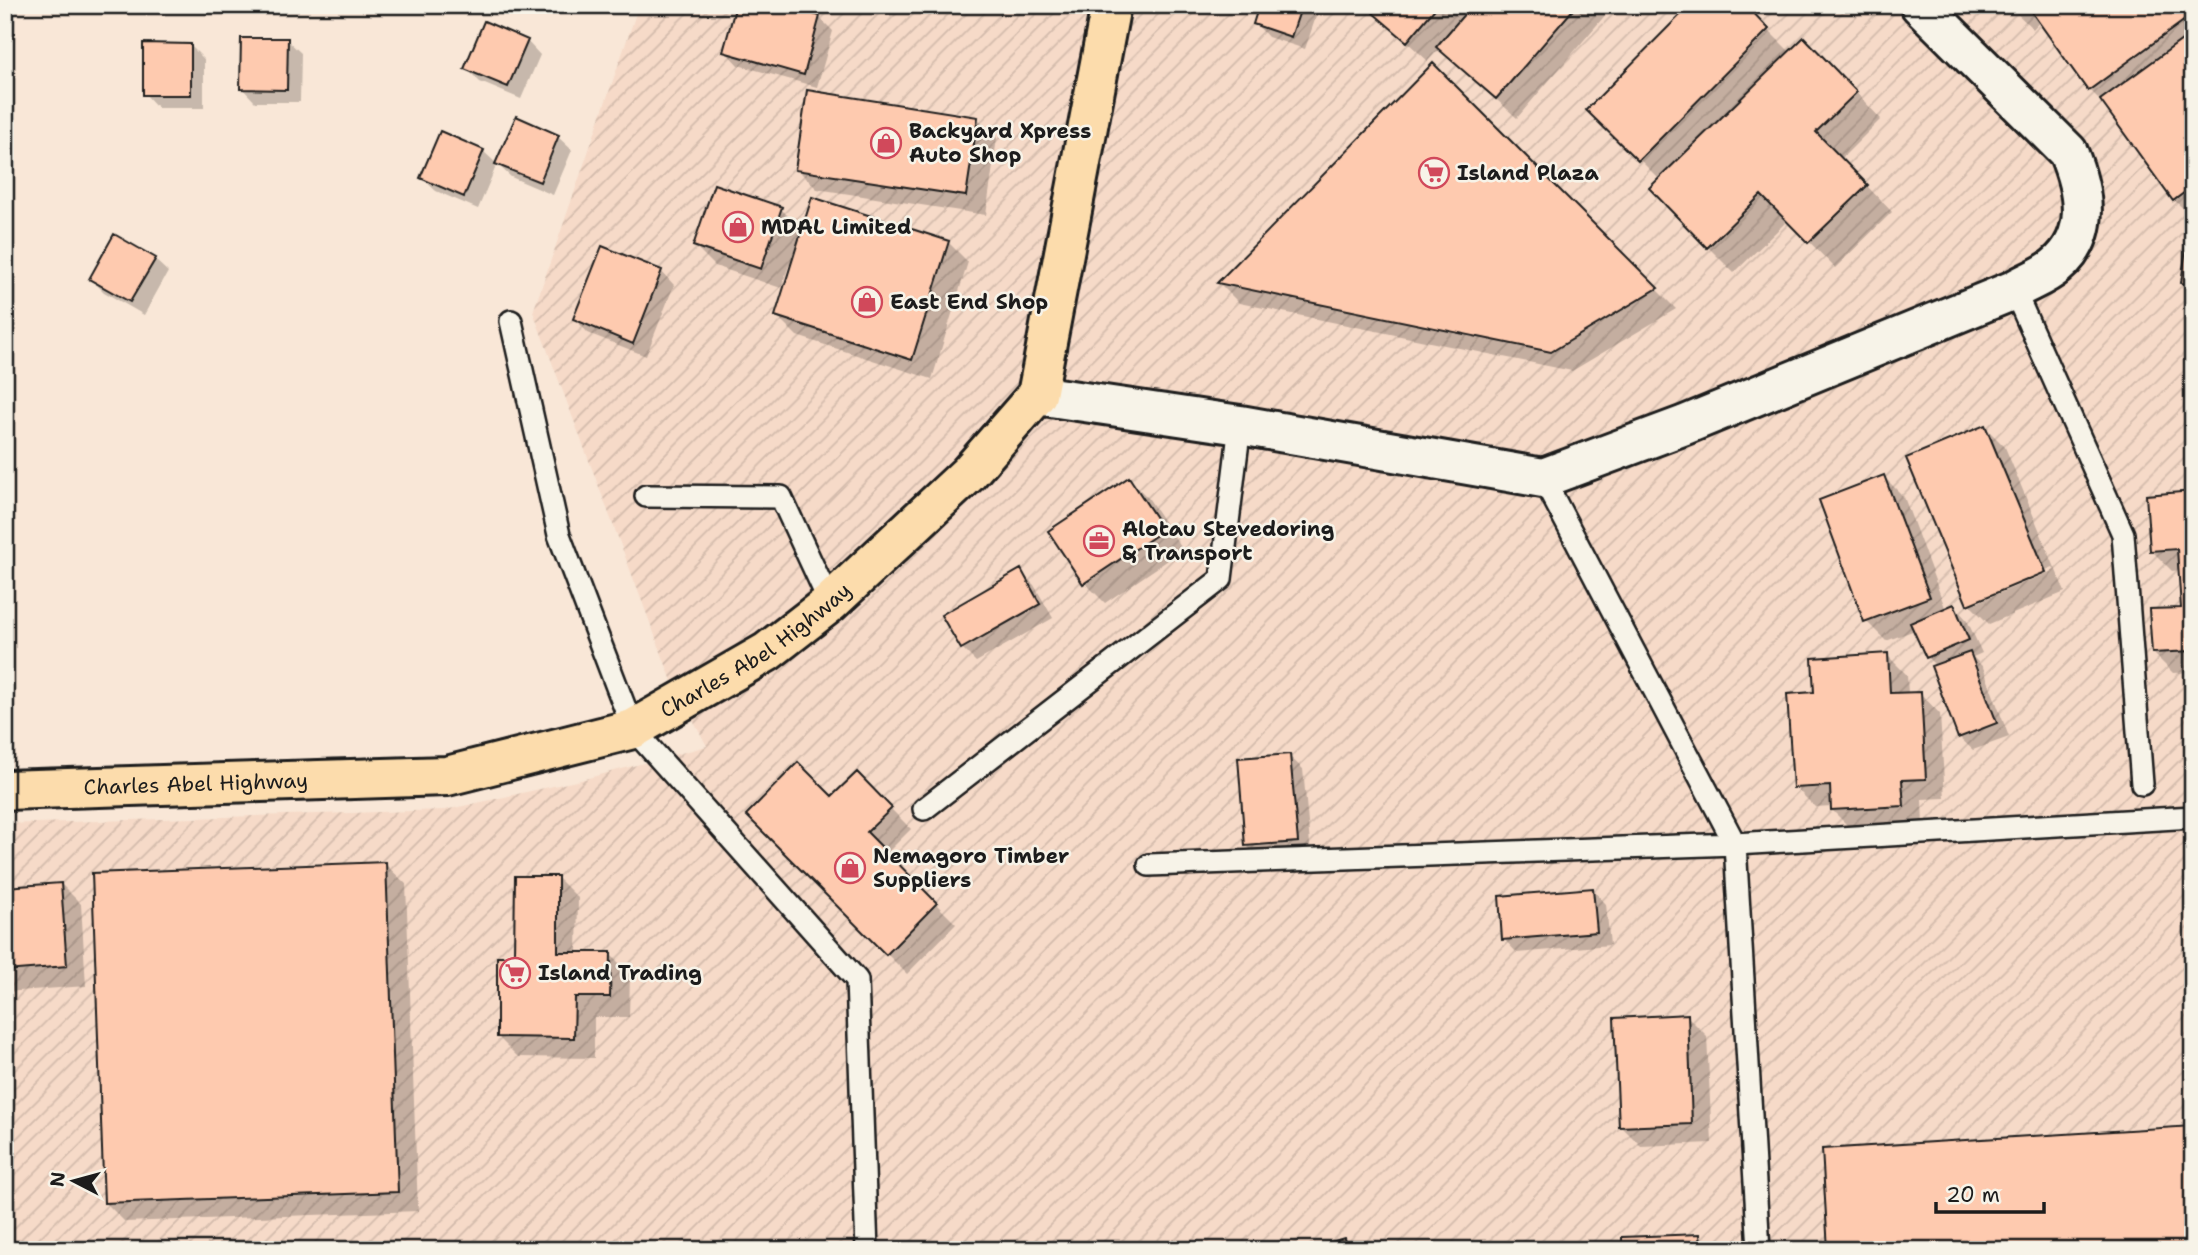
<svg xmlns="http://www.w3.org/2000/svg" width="2198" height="1255" viewBox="0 0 2198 1255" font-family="'Shantell Sans',sans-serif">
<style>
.industrial{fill:url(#industrial-furrows)}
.shadow{fill:#0003;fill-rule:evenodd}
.building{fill:#fecaaf;stroke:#1c1c1c;stroke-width:2}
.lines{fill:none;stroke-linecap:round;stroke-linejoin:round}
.lane-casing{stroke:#1c1c1c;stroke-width:26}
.street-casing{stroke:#1c1c1c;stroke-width:44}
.primary-casing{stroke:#1c1c1c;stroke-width:44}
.lane{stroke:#f7f3e8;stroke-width:21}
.street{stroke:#f7f3e8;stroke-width:38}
.primary{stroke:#fcdcac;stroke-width:38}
.labels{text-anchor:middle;stroke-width:5;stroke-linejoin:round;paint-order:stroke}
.poi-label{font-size:21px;font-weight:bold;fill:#1c1c1c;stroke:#f7f3e8;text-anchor:start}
.street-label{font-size:21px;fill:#1c1c1c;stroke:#f7f3e8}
</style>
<defs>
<pattern id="industrial-furrows" width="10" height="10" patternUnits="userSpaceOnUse" patternTransform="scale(1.75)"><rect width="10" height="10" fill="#f6dac8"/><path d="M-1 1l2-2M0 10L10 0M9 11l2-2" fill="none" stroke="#d2baab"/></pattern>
</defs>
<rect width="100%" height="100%" fill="#f9e7d7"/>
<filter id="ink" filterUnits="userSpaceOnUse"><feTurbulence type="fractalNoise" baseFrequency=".0143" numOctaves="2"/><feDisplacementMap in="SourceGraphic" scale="14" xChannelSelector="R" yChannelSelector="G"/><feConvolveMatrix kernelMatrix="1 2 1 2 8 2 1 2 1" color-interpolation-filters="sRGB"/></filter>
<g filter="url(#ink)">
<path class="industrial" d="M639,5H2193V1250H5V824L445,810L581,780L707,746L672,681L533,312Z"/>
<path class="shadow" d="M1261,5H1320L1305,49L1268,37L1255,23Z
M1382,5H1614L1517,118L1439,48L1428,61L1375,13Z
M1743,5L1790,52L1830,65L1881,119L1841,159L1892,212L1835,268L1788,220L1734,273L1708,247L1660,180L1589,109Z
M2008,5H2193V209L2188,213L2174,200L2103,103L2089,89L2040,21L2033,29Z
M819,17L833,31L817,87L738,65L725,51Z
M287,40L301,53L300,102H255L242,88Z
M527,41L540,55L521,99L480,82L466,68Z
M191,46L204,59V108H158L145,94Z
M1433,66L1676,309L1572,371L1239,303L1219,283Z
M977,118L997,138L986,215L817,189L797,169Z
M558,137L572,150L553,195L511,177L497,164Z
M483,151L497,164L478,209L436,191L422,178Z
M781,209L803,231L948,242L968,262L932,379L797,336L777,316L792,266L789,265L781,288L715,266L695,246Z
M2193,245V293L2183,283Z
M154,259L168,272L144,315L104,292L91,279Z
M661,271L674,285L646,356L588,333L575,319Z
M1985,427L2005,447L2065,592L1989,624L1969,604ZM2053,567L2055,570L1976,603V599Z
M1884,477L1904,497L1946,610L1954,606L1967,620L1982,653L1973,657L1983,667L2009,737L1973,750L1959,737L1936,666L1927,657L1915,630L1886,641L1866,621Z
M1129,479L1149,499L1183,550L1105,603L1085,583Z
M2193,493V672L2173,673L2153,653L2182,609L2180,570L2172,571L2152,551Z
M1021,572L1034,585L1053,618L976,662L962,648Z
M1887,655L1907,675L1908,694L1920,693L1940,714L1945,798L1922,799L1923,826L1852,830L1832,810V806L1815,807L1795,787L1816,694Z
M1289,756L1303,769L1311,855L1260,859L1247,846Z
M857,775L911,829L886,854L956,924L907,974L748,815L832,799Z
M385,864L406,884L418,1211L125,1222L105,1202Z
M558,878L578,898L577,954H610L630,974L629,1017H594V1058L518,1057L498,1037L516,958Z
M61,884L81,904L86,986L5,992V888Z
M1593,890L1606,904L1610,945L1517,953L1504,939Z
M1687,1016L1707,1036L1712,1143L1641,1146L1621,1126Z
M1700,1236L1713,1249L1624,1250Z"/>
<path class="building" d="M736,5H783L820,16L804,75L723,52Z
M1259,5H1302L1291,37L1253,24Z
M1380,5H1438L1407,42L1373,13Z
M1472,5H1577L1496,99L1436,47Z
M1690,5H1746L1769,29L1638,161L1586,110Z
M2031,5H2193V14L2088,91L2028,7Z
M484,21L528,40L508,87L464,69Z
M2193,32V186L2173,201L2100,100Z
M1804,37L1857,92L1816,132L1868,185L1808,243L1761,195L1707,248L1649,188Z
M241,38H288L287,90L240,89Z
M143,43L191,44V95H143Z
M1433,63L1658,288L1551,352L1217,283Z
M807,90L978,117L966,196L795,170Z
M516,116L559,135L540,182L495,164Z
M440,131L484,150L464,197L420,178Z
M714,184L782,207L761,269L693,246Z
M812,197L949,241L912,360L775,316Z
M114,234L156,258L130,302L89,279Z
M2187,242L2193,243V285L2181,283Z
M602,246L662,270L633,344L573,319Z
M1985,425L2046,572L1967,605L1906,458Z
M1884,475L1930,597L1864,622L1819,500Z
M1129,477L1164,530L1083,584L1048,531Z
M2193,491V651L2152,653L2149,609L2181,608L2177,549L2150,551L2146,495Z
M1021,569L1040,604L961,649L941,615Z
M1954,604L1969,640L1926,658L1910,623Z
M1970,652L1997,723L1958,738L1931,666Z
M1888,653L1890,693L1921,692L1926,779L1902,780L1904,806L1831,810L1830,786L1793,788L1787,694L1814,692L1812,658Z
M1290,754L1298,842L1245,846L1238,758Z
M798,762L832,796L857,772L892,808L867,832L937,903L886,955L746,815Z
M386,862L398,1192L104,1203L92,873Z
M515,876H558V952H611L610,997H575L574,1038L497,1037V956H514Z
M61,883L67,966L5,971V887Z
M1593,888L1597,932L1502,940L1499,896Z
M1688,1014L1692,1124L1619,1127L1614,1018Z
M2193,1126V1250H1828L1822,1149Z
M1700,1234L1701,1250H1622V1237Z
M1344,1238L1347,1250H1305Z"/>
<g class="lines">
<g class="lane-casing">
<path id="lane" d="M2014,290L2123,534L2142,784
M511,321L559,535L633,729L857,980L867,1250
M1543,478L1735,844L2193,817
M646,496L781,497L830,603
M924,809L1221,579L1240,425
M1149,865L1735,844L1759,1250"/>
</g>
<g class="street-casing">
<path id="street" d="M1037,395L1240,425L1543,478L1685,425L2014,290C2027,282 2045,276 2056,266C2093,235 2084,191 2068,152L1920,5"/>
</g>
<g class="primary-casing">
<g id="primary">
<path id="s1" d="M5,790L447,776L633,729L767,652L830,603L968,474L1037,395L1111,5"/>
</g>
</g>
<use href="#lane" class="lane"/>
<use href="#street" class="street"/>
<use href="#primary" class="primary"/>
</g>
</g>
<defs>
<g id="shop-ring" transform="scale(1.575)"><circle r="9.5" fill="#f7f3e8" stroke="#d1495b" stroke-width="1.5"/><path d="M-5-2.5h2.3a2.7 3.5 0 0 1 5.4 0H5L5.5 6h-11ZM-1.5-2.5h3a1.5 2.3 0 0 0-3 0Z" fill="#d1495b"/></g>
<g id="supermarket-ring" transform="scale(1.575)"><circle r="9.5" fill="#f7f3e8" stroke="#d1495b" stroke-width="1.5"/><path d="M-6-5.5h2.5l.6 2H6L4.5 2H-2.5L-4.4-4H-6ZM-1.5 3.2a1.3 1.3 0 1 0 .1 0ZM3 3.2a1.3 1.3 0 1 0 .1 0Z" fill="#d1495b"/></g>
<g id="office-ring" transform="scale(1.575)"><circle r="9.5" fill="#f7f3e8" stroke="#d1495b" stroke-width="1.5"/><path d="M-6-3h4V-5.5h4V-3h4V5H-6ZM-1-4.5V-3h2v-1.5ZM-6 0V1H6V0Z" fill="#d1495b"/></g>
</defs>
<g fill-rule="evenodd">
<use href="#shop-ring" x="886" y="143"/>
<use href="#supermarket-ring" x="1434" y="173"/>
<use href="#shop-ring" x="738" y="227"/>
<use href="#shop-ring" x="867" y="302"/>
<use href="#office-ring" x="1099" y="541"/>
<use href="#shop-ring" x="850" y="868"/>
<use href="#supermarket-ring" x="515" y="973"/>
</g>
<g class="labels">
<g class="poi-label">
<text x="909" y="138">Backyard Xpress<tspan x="909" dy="24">Auto Shop</tspan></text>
<text x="1457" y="180">Island Plaza</text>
<text x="761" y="234">MDAL Limited</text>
<text x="890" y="309">East End Shop</text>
<text x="1122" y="536">Alotau Stevedoring<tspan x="1122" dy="24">&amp; Transport</tspan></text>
<text x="873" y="863">Nemagoro Timber<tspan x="873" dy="24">Suppliers</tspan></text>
<text x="538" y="980">Island Trading</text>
</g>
<g class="street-label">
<text dy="7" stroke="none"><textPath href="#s1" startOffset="780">Charles Abel Highway</textPath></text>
<text dy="7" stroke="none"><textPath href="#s1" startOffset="191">Charles Abel Highway</textPath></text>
</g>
</g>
<rect width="2198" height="1255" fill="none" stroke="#f7f3e8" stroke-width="28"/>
<rect x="14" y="14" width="2170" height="1227" fill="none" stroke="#1c1c1c" stroke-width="2.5" filter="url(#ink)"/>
<g transform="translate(74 1181) rotate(276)" stroke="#f7f3e8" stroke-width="5" paint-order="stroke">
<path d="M0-5L12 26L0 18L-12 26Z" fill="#1c1c1c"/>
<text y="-10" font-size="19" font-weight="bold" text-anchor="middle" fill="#1c1c1c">N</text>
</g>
<path d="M1936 1202v10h108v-10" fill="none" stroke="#1c1c1c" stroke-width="3.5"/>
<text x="1946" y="1202" font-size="21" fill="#1c1c1c" stroke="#f7f3e8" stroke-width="5" paint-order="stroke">20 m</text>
</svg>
